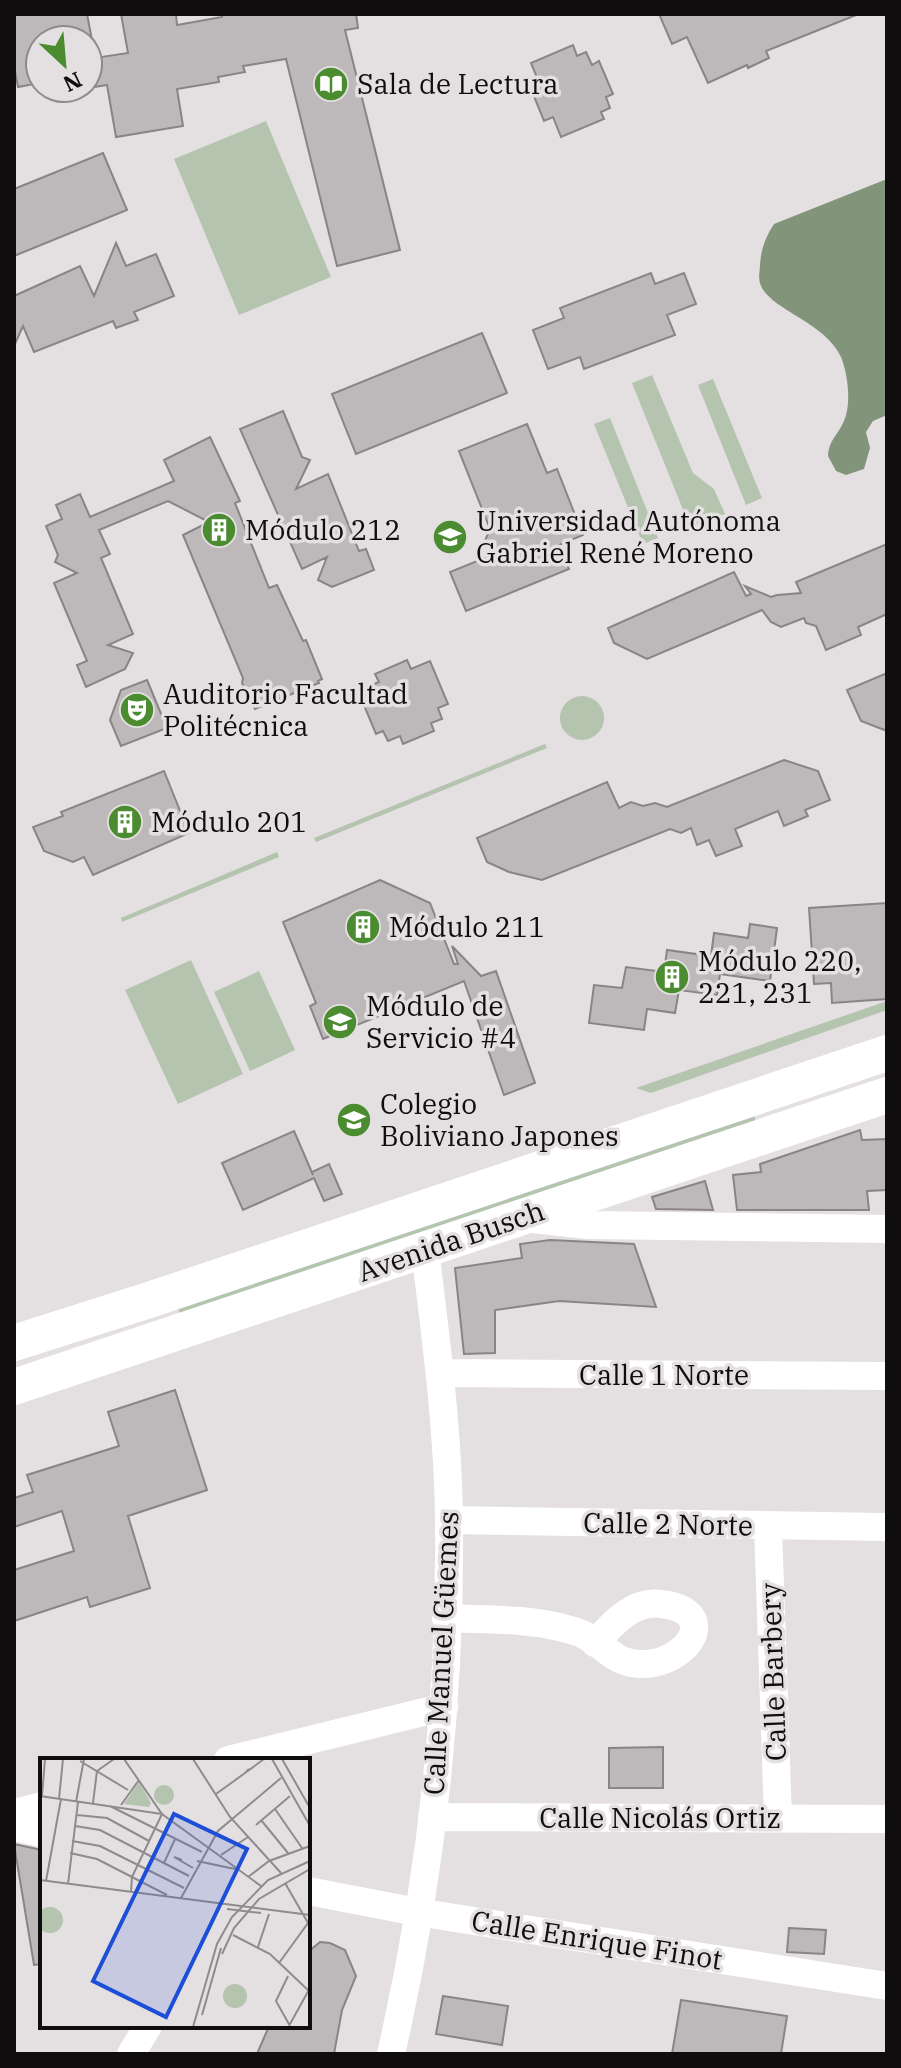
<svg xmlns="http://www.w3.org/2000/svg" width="901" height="2068" viewBox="0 0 901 2068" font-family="'IBM Plex Serif',serif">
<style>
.green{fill:#b4c4af}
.water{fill:#82957b}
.building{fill:#bdb8b9;stroke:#898485;stroke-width:2}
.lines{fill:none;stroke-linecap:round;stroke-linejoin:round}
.minor{stroke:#fff;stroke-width:28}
.major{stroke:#fff;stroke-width:36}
.labels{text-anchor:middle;stroke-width:7;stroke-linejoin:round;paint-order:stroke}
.poi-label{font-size:28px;fill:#0f0d0e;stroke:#e4dfe1;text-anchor:start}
.street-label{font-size:28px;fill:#0f0d0e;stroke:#e4dfe1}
.inset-road{fill:none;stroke:#8f8b8d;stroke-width:2}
.view{fill:#1d4ed8;fill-opacity:0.15;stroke:#1d4ed8;stroke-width:4}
.inset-edge{fill:none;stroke:#0f0d0e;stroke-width:4}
</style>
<rect width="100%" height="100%" fill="#e4dfe1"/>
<path class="green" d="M266,121L331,277L239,315L174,159Z
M652,375L693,473L714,489L725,514L690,527L632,383Z
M713,379L762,498L746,505L698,385Z
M610,418L658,538L643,544L594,424Z
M560 718a22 22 0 1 1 44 0a22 22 0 1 1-44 0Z
M545,744L547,748L316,842L314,838Z
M277,852L279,857L122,922L121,918Z
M191,960L243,1074L178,1104L125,990Z
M259,971L295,1050L250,1071L214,992Z
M887,1001V1010L651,1093L636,1088Z
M754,1116L757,1124L180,1317L178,1306Z"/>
<path class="water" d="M887,179V415L873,421L866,432L870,448L864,469L846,475L836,471L828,456C829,440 837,436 843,423C852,406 848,374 841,357C825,321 767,309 760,283C758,277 760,271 760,265C761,249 765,238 774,224Z"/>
<path class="building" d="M14,14H87L92,40H40V83L18,87L14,66Z
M121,14H176L177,25L222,17V14H356L358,28L345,30L400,250L337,266L286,59L243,66L245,72L218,77L219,82L177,89L183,126L116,137L107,85L88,88V59L128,53Z
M659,14H856V15L766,51L769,58L748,68L747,65L708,83L687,37L672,44Z
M573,45L577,56L586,52L592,65L599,61L613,94L606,97L610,108L601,112L604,119L561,137L553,117L544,121L531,89L540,85L531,63Z
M103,153L127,210L14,256V189Z
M116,243L126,266L156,254L174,296L134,312L138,320L116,328L113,321L34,352L23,326L14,346V296L80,266L94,296Z
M651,273L655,284L684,273L696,304L667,315L675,335L584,369L580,357L548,369L533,330L564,318L560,308Z
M482,333L507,393L356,454L332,394Z
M283,411L302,457L310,460L296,489L328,474L359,551L366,549L374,570L332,587L318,580L327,557L302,569L240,429Z
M527,424L547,473L557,469L583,535L559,545L569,569L466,611L450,572L502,551L484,543L490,529L459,451Z
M210,437L240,501L235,503L269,588L277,585L303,641L306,640L322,679L318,681L319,683L255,709L242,683L243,678L183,535L209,522L168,501L99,530L110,554L101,558L133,634L108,645L133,653L125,669L86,687L77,665L87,661L54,583L77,573L55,562L58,555L46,526L62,519L56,505L80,494L90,517L174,481L164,460Z
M887,544V614L858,627L861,635L826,650L816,626L806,623L804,618L781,627L771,622L762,610L647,659L614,643L608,628L734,572L746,596L751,594L745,586L771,597L777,595L801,593L796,582Z
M407,660L411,669L430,661L448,704L438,708L442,719L431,723L434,731L403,744L400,736L388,741L383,731L376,734L358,691L379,682L375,674Z
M887,673V731L861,721L847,690Z
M147,680L167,728L121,746L110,720L121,690Z
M784,760L818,771L830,800L805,810L808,816L784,826L778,811L735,829L742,846L716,856L709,840L697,845L691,828L681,833L670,829L542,880L509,872L487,862L477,838L607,782L619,808L631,802L643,806L655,803L667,807Z
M164,771L189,833L93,875L84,857L73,862L44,851L33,827L63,816L61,812Z
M380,880L430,903L454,964H458L452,946L481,976L496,971L535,1083L504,1095L464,981L323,1039L310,1006L316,1003L283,922Z
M887,903V999L832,1003L831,983L814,984L809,908Z
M750,924L777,928L770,981L720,974L717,995L679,990L675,1013L647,1009L644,1030L589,1023L594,985L622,988L626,967L664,972L667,950L711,956L714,933L748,938Z
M860,1130L862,1140L887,1139V1190L867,1191L869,1210H737L733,1175L761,1172L760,1164Z
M294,1131L313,1175L312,1172L329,1164L342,1194L324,1201L314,1178L243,1210L222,1163Z
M705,1181L713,1210L656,1209L652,1197Z
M550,1240L634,1244L656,1307L559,1301L495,1310V1353L464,1354L455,1268L522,1258L520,1244Z
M175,1390L207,1490L128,1516L150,1588L90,1607L87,1597L14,1621V1570L74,1551L62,1511L14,1527V1498L33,1492L27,1475L119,1446L108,1412Z
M663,1747V1788H609V1748Z
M14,1844L42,1850V1964L34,1965Z
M789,1928L826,1930L824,1954L787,1952Z
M320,1942L330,1943L345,1950L356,1976L342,2010L334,2054H257L269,2026H308V1952Z
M443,1996L508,2006L502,2045L436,2034Z
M681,2000L787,2016L781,2054H672Z"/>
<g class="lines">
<path class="minor" d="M524,1218L588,1225L887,1229
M441,1373L887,1376
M449,1520L887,1527
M768,1526L778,1818
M446,1618C484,1620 526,1618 563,1628C570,1630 580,1632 586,1636C606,1647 613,1662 639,1664C688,1666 723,1611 661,1604C633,1600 612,1624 595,1643
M228,1760L444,1707
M14,1813L42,1806
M432,1817L887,1819
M14,1827L42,1833
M308,1891L417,1912L887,1986
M131,2054L148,2026
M391,2054C431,1880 451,1699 449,1520C448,1430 436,1339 425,1250"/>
<path class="major" d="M14,1343L149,1300L887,1053
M14,1387L887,1095"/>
</g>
<defs>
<g id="library-disc" transform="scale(1.8)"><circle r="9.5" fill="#4a8c2f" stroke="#e4dfe1"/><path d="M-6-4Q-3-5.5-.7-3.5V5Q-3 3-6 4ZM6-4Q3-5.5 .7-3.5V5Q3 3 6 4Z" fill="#fff"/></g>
<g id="building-disc" transform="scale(1.8)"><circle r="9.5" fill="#4a8c2f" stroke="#e4dfe1"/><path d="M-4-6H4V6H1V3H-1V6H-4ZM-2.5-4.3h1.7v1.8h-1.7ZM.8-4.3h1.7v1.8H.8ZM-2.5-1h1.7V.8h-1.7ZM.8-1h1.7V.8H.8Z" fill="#fff"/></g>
<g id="university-disc" transform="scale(1.8)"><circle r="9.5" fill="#4a8c2f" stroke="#e4dfe1"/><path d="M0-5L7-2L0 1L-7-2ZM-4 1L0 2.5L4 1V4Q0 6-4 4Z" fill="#fff"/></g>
<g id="theatre-disc" transform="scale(1.8)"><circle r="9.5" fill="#4a8c2f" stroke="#e4dfe1"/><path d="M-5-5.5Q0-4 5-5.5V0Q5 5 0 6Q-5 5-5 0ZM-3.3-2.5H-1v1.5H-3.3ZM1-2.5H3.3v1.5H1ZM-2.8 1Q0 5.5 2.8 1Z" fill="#fff"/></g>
<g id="school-disc" transform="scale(1.8)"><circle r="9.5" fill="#4a8c2f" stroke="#e4dfe1"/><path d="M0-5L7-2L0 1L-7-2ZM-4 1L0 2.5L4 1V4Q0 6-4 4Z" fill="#fff"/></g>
</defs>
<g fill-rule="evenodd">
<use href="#library-disc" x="331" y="84"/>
<use href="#building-disc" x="219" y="530"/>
<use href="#university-disc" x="450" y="537"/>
<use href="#theatre-disc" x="137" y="710"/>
<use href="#building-disc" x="125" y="822"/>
<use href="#building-disc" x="363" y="927"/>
<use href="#building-disc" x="672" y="977"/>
<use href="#university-disc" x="340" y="1022"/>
<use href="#school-disc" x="354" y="1120"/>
</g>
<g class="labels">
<g class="poi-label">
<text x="357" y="94">Sala de Lectura</text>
<text x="476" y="531">Universidad Autónoma<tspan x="476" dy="32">Gabriel René Moreno</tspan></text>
<text x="245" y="540">Módulo 212</text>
<text x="163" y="704">Auditorio Facultad<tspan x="163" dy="32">Politécnica</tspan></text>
<text x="151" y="832">Módulo 201</text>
<text x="389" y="937">Módulo 211</text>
<text x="698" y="971">Módulo 220,<tspan x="698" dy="32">221, 231</tspan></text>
<text x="366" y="1016">Módulo de<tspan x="366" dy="32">Servicio #4</tspan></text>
<text x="380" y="1114">Colegio<tspan x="380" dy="32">Boliviano Japones</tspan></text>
</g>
<g class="street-label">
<text transform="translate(451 1241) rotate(-19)" y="10">Avenida Busch</text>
<text x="664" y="1385">Calle 1 Norte</text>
<text transform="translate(668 1524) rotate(1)" y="10">Calle 2 Norte</text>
<text transform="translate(441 1653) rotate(-87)" y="10">Calle Manuel Güemes</text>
<text transform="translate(773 1672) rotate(-92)" y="10">Calle Barbery</text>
<text x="660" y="1828">Calle Nicolás Ortiz</text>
<text transform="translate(597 1940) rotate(9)" y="10">Calle Enrique Finot</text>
</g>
</g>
<g transform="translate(40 1758)">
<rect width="270" height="270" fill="#e4dfe1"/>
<path d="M99,24L111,45L109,49L84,46ZM114 37a10 10 0 1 1 20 0a10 10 0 1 1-20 0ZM-3 162a13 13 0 1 1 26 0a13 13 0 1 1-26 0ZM183 238a12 12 0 1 1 24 0a12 12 0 1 1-24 0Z" fill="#b4c4af"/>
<path class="inset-road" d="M84,1L122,56L221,128M153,1L190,59L241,115M232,1L270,68M242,1L270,50M40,3L88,32M209,11L205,15L224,1M176,36L205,15M0,38L122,56L92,119L91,134M2,38L5,1M19,41L23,1M36,44L44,1M53,45L57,13L74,1M81,47L99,22M70,48L162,94M235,51L262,90M37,57L67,60L109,83M221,62L248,95M216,67L250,38M35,68L60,72L149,118M32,83L60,88L144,130M30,95L57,101L127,137M181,97L208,79M142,102L134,99L153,110M157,103L195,111M124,105L135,81M208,119L229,103L270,88M0,122L270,157M6,123L21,41M28,126L38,44M141,140L178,73L241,20M187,151L221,155M193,177L230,196L270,234M218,189L229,156M182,196L194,170L219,141L270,111M239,205L268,165L245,125M248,218L236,243L250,268M162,257L181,190M250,266L270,230M153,269L177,186L192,159L228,122L270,103"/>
<path class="view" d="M134,56L207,91L126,259L53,223Z"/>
<rect width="270" height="270" class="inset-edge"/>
</g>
<rect width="901" height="2068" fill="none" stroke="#0f0d0e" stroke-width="32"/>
<g transform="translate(64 64) rotate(154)"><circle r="38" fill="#e4dfe1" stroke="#8f8b8d" stroke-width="2"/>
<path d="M0-6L14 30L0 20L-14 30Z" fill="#4a8c2f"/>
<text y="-12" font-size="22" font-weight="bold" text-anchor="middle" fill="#0f0d0e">N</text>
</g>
</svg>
